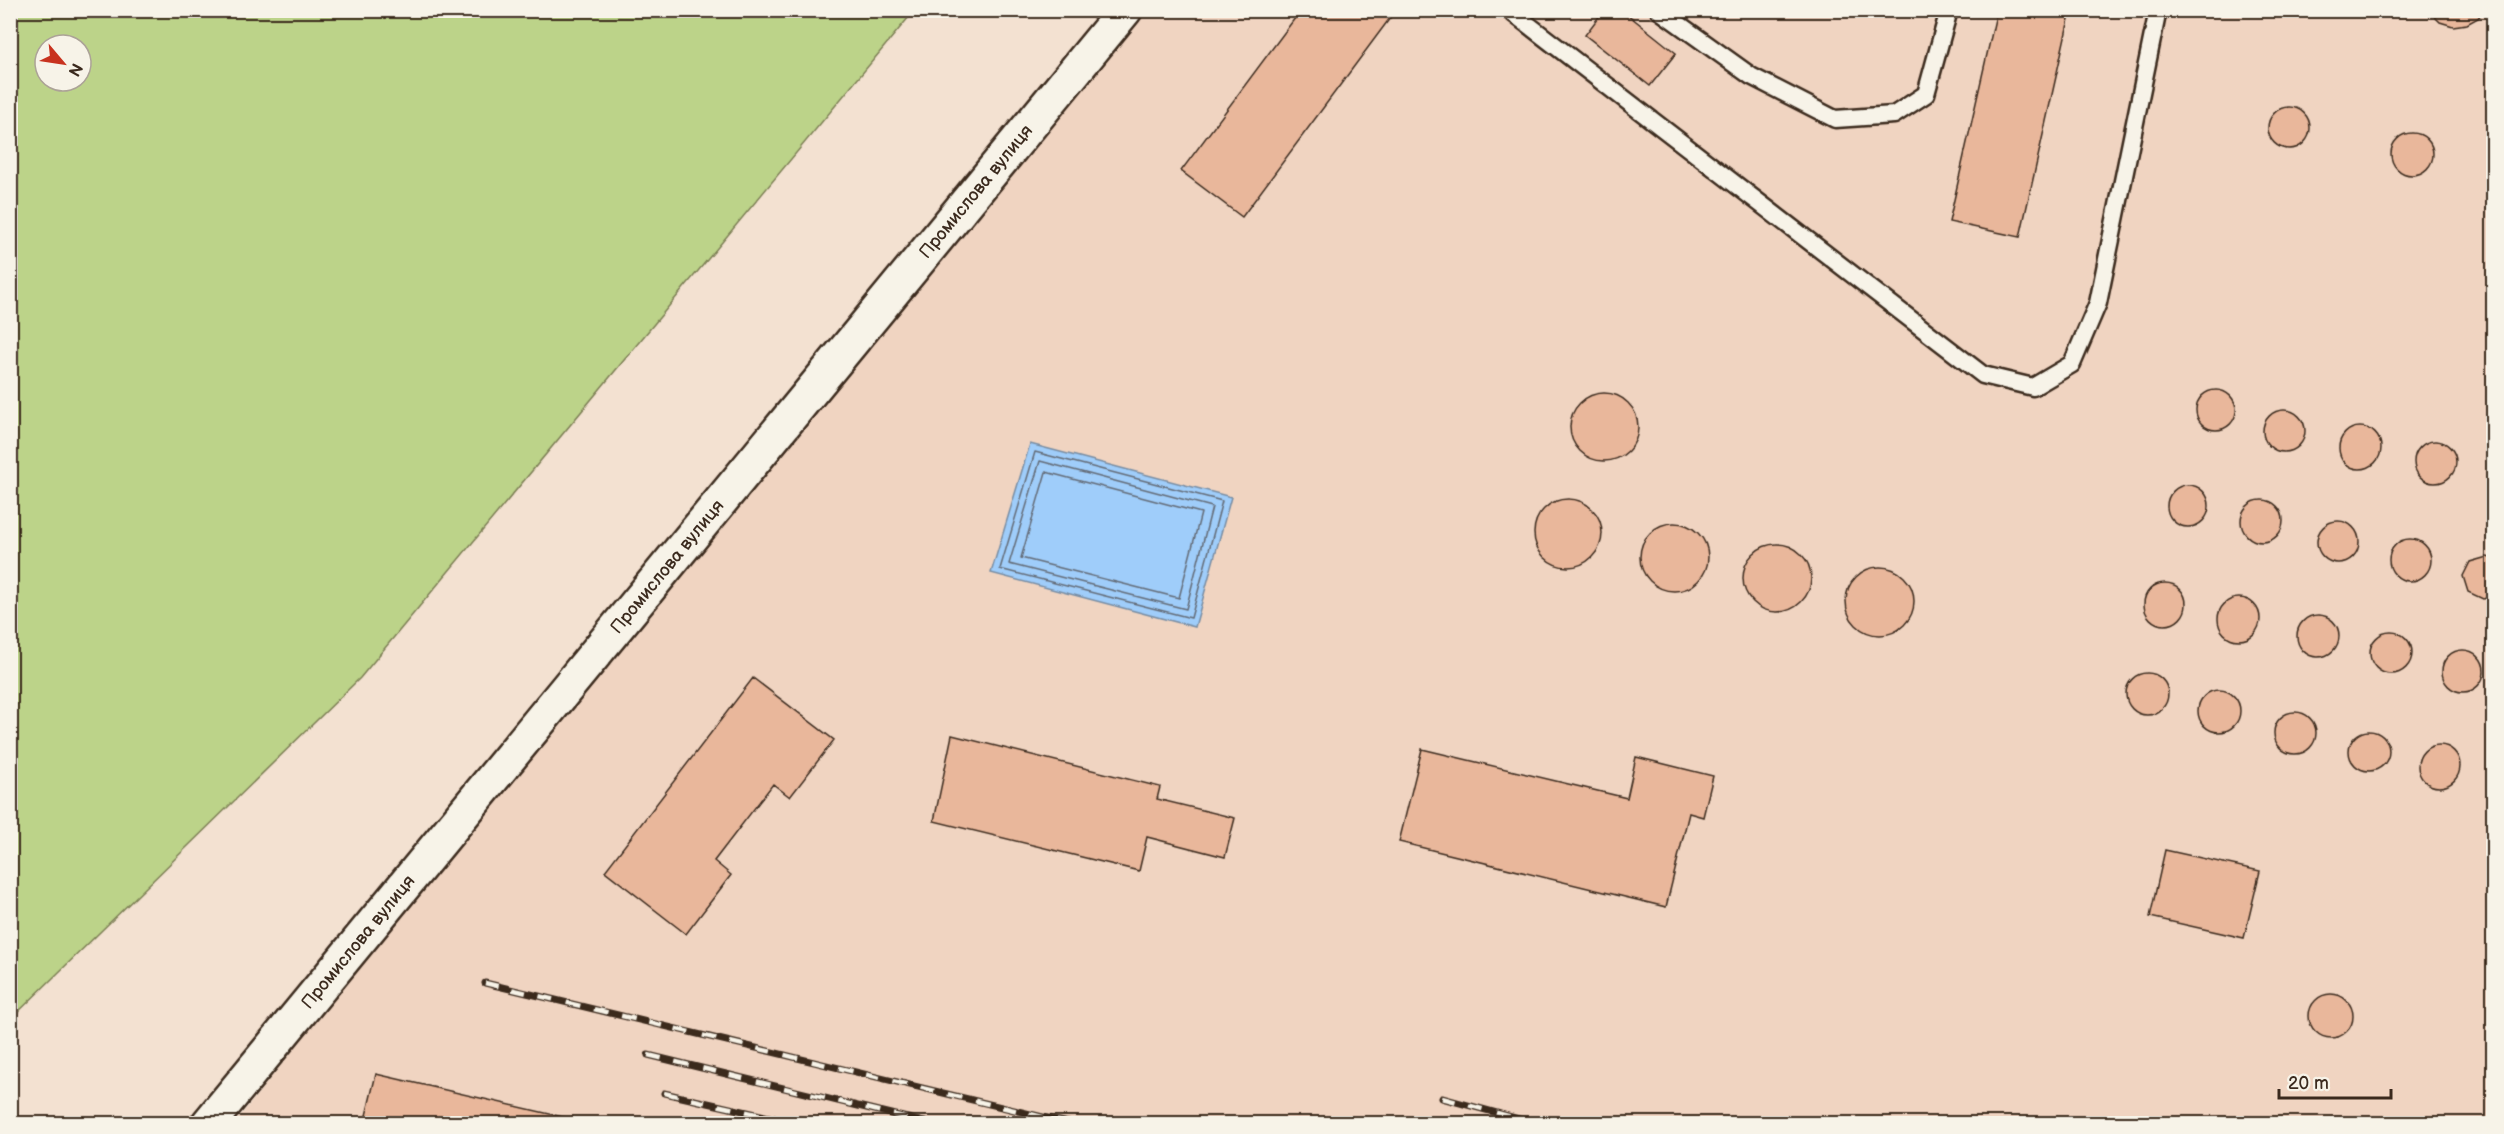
<svg xmlns="http://www.w3.org/2000/svg" width="2504" height="1134" viewBox="0 0 2504 1134" font-family="'Balsamiq Sans',sans-serif">
<style>
.built{fill:#f0d4c1}
.green{fill:#bcd389;stroke:#7c7e54;stroke-width:1.5;fill-rule:evenodd}
.water{fill:#9fcdfa;stroke:#778ca2;stroke-width:1.5}
.lines{fill:none;stroke-linecap:round;stroke-linejoin:round}
.shore{stroke:#636b76;stroke-width:1.5}
.building{fill:#e9b79b;stroke:#3b2a1e;stroke-width:1.5}
.lane-casing{stroke:#3b2a1e;stroke-width:21}
.secondary-casing{stroke:#3b2a1e;stroke-width:38}
.lane{stroke:#f7f3e8;stroke-width:16}
.secondary{stroke:#f7f3e8;stroke-width:33}
.rail-casing{stroke:#3b2a1e;stroke-width:7}
.rail{stroke:#f7f3e8;stroke-width:4.5;stroke-dasharray:14;stroke-linecap:butt}
.labels{text-anchor:middle;stroke-width:6;stroke-linejoin:round;paint-order:stroke}
.street-label{font-size:18px;fill:#3b2a1e;stroke:#f7f3e8}
</style>
<rect width="100%" height="100%" fill="#f3e1d1"/>
<filter id="ink" filterUnits="userSpaceOnUse"><feTurbulence type="fractalNoise" baseFrequency=".0167" numOctaves="2"/><feDisplacementMap in="SourceGraphic" scale="12" xChannelSelector="R" yChannelSelector="G"/><feConvolveMatrix kernelMatrix="1 2 1 2 8 2 1 2 1" color-interpolation-filters="sRGB"/></filter>
<g filter="url(#ink)">
<path class="built" d="M1125,11H2493V1123L234,1124Z"/>
<path class="green" d="M11,10L914,11L360,678L11,1019ZM45,45H81V81H45Z"/>
<path class="water" d="M1030,444L1231,497L1195,627L991,573Z"/>
<g class="lines">
<path class="shore" d="M1035,452L1222,501L1191,618L1000,569Z
M1040,461L1212,507L1186,609L1009,564Z
M1046,472L1201,513L1179,598L1021,558Z"/>
</g>
<path class="building" d="M1301,10H1396L1242,217L1181,171Z
M1604,10H1622L1676,53L1650,86L1585,35Z
M1997,10H2071L2020,237L1949,222Z
M2428,10H2484L2478,18L2467,24L2453,26L2440,22Z
M2268 128a21 21 0 1 1 42 0a21 21 0 1 1-42 0Z
M2391 154a21 21 0 1 1 42 0a21 21 0 1 1-42 0Z
M2196 410a20 20 0 1 1 40 0a20 20 0 1 1-40 0Z
M1570 427a34 34 0 1 1 68 0a34 34 0 1 1-68 0Z
M2263 431a21 21 0 1 1 42 0a21 21 0 1 1-42 0Z
M2339 448a21 21 0 1 1 42 0a21 21 0 1 1-42 0Z
M2414 462a21 21 0 1 1 42 0a21 21 0 1 1-42 0Z
M2494,464V492L2488,477Z
M2167 506a21 21 0 1 1 42 0a21 21 0 1 1-42 0Z
M1534 533a34 34 0 1 1 68 0a34 34 0 1 1-68 0Z
M2241 521a21 21 0 1 1 42 0a21 21 0 1 1-42 0Z
M2317 542a21 21 0 1 1 42 0a21 21 0 1 1-42 0Z
M1640 557a34 34 0 1 1 68 0a34 34 0 1 1-68 0Z
M2389 560a21 21 0 1 1 42 0a21 21 0 1 1-42 0Z
M1743 578a34 34 0 1 1 68 0a34 34 0 1 1-68 0Z
M2487,557L2494,559V596L2483,599L2468,592L2463,576L2470,562Z
M1846 601a34 34 0 1 1 68 0a34 34 0 1 1-68 0Z
M2144 604a21 21 0 1 1 42 0a21 21 0 1 1-42 0Z
M2218 619a21 21 0 1 1 42 0a21 21 0 1 1-42 0Z
M2297 636a21 21 0 1 1 42 0a21 21 0 1 1-42 0Z
M2370 653a21 21 0 1 1 42 0a21 21 0 1 1-42 0Z
M2442 671a21 21 0 1 1 42 0a21 21 0 1 1-42 0Z
M2126 694a21 21 0 1 1 42 0a21 21 0 1 1-42 0Z
M753,678L834,740L790,797L773,784L714,861L731,875L686,934L605,871Z
M2198 711a21 21 0 1 1 42 0a21 21 0 1 1-42 0Z
M2274 733a21 21 0 1 1 42 0a21 21 0 1 1-42 0Z
M2349 751a20 20 0 1 1 40 0a20 20 0 1 1-40 0Z
M952,735L1160,787L1157,799L1235,818L1225,857L1147,837L1139,871L934,821Z
M2418 766a21 21 0 1 1 42 0a21 21 0 1 1-42 0Z
M1422,749L1627,798L1636,757L1713,776L1703,817L1689,813L1666,907L1399,842Z
M2165,850L2260,871L2244,938L2150,917Z
M2309 1016a22 22 0 1 1 44 0a22 22 0 1 1-44 0Z
M376,1074L593,1124H364Z"/>
<g class="lines">
<g class="lane-casing">
<path id="lane" d="M1509,10L1983,375L2033,387L2072,364L2098,303L2158,10
M1659,10L1751,76L1835,119L1894,115L1926,94L1949,10"/>
</g>
<g class="secondary-casing">
<g id="secondary">
<path id="s1" d="M208,1124L1125,10"/>
</g>
</g>
<use href="#lane" class="lane"/>
<use href="#secondary" class="secondary"/>
<g class="rail-casing">
<path id="rail" d="M485,983L1072,1124
M648,1055L932,1124
M664,1093L800,1124
M1442,1098L1537,1124"/>
</g>
<use href="#rail" class="rail"/>
</g>
</g>
<g class="labels">
<g class="street-label">
<text dy="6" stroke="none"><textPath href="#s1" startOffset="1208">Промислова вулиця</textPath></text>
<text dy="6" stroke="none"><textPath href="#s1" startOffset="722">Промислова вулиця</textPath></text>
<text dy="6" stroke="none"><textPath href="#s1" startOffset="236">Промислова вулиця</textPath></text>
</g>
</g>
<rect width="2504" height="1134" fill="none" stroke="#f7f3e8" stroke-width="36"/>
<rect x="18" y="18" width="2468" height="1098" fill="none" stroke="#3b2a1e" stroke-width="2" filter="url(#ink)"/>
<g transform="translate(63 63) rotate(119)"><circle r="28" fill="#f7f3e8" stroke="#aca397" stroke-width="1.5"/>
<path d="M0-4.5L10 22L0 15L-10 22Z" fill="#c8321e"/>
<text y="-9" font-size="16" font-weight="bold" text-anchor="middle" fill="#3b2a1e">N</text>
</g>
<path d="M2279 1089v9h112v-9" fill="none" stroke="#3b2a1e" stroke-width="3"/>
<text x="2288" y="1089" font-size="18" fill="#3b2a1e" stroke="#f7f3e8" stroke-width="4.5" paint-order="stroke">20 m</text>
</svg>
